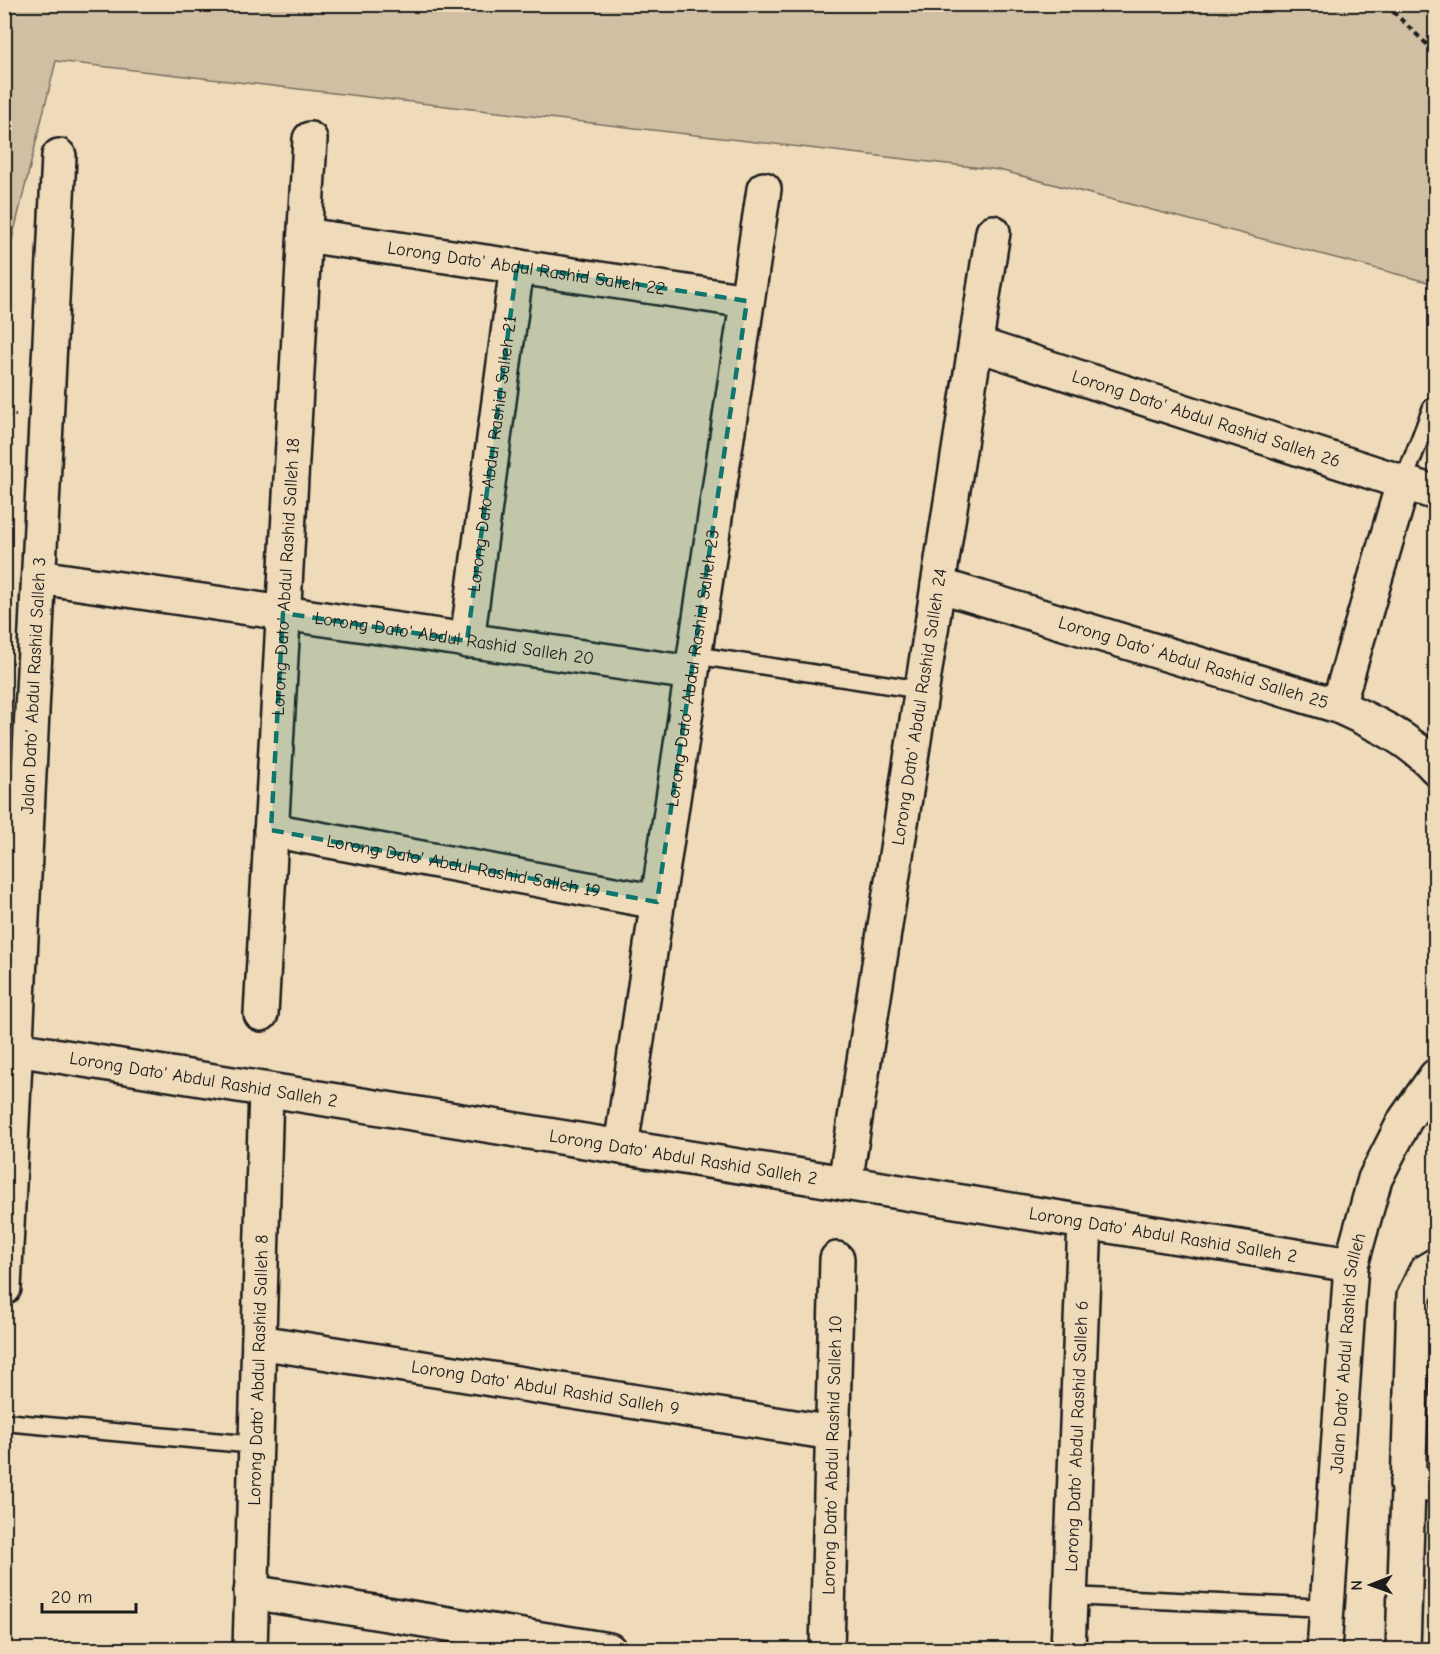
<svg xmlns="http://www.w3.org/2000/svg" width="1440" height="1654" viewBox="0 0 1440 1654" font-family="'Comic Neue',sans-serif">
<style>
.green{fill:#d0bfa2;stroke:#766e5f;stroke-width:1.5}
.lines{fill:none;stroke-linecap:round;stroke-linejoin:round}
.lane-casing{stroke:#1c1c1c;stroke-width:21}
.street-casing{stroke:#1c1c1c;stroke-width:38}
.path{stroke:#1c1c1c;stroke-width:4;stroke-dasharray:6 4.5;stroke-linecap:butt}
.lane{stroke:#efdbb9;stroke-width:16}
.street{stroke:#efdbb9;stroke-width:33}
.marked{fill:#0f766e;fill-opacity:0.2;stroke:#0f766e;stroke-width:4.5;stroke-dasharray:12 8;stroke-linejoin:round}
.labels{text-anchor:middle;stroke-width:5;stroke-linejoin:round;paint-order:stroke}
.street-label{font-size:18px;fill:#1c1c1c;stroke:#efdbb9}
</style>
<rect width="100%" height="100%" fill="#efdbb9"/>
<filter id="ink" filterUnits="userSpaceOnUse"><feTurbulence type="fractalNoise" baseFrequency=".0167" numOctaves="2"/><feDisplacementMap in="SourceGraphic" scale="12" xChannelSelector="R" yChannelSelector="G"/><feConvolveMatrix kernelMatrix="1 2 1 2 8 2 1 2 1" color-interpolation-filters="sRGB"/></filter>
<g filter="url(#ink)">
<path class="green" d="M5,4L1435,5V284L999,170L56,61L5,268Z"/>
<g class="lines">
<g class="lane-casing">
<path id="lane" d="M1403,483L1432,407L1436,406
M694,655L922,690
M4,1422L256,1445
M1070,1596L1327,1608"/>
</g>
<g class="street-casing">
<g id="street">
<path id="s1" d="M305,235L747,301"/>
<path id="s2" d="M976,344L1436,493"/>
<path id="s3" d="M39,577L691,673"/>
<path id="s4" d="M938,585L1338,706C1373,722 1409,738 1436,768"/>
<path id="s5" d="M467,641L517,266"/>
<path d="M1338,706L1403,483"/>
<path id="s6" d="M271,830L657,902"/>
<path id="s7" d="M261,1014L310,139"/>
<path id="s8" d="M16,1049L1351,1265"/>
<path id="s9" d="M621,1147L764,189"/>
<path id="s10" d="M845,1183L993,232"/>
<path id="s11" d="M4,1288L59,156"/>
<path id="s12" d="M259,1342L832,1433"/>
<path d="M1407,1484H1436"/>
<path d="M251,1592L609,1650"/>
<path id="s13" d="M250,1650L266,1090"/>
<path id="s14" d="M827,1650L837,1259"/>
<path id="s15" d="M1068,1650L1085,1222"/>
<path id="s16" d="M1324,1650L1351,1265L1375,1179L1405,1120L1436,1076"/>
<path d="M1403,1650L1414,1296L1426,1271L1436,1265"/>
</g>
</g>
<path class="path" d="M1385,4L1436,53
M4,416L16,415"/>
<use href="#lane" class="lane"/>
<use href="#street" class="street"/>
</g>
</g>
<path class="marked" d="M517,266L747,301L657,902L271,830L283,613L467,641Z"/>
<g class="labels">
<g class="street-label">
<text dy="6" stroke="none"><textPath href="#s1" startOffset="224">Lorong Dato' Abdul Rashid Salleh 22</textPath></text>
<text dy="6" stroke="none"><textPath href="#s2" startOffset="242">Lorong Dato' Abdul Rashid Salleh 26</textPath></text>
<text dy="6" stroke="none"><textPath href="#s5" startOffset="189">Lorong Dato' Abdul Rashid Salleh 21</textPath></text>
<text dy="6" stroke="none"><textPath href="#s7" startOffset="438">Lorong Dato' Abdul Rashid Salleh 18</textPath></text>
<text dy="6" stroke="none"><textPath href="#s3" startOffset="420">Lorong Dato' Abdul Rashid Salleh 20</textPath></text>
<text dy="6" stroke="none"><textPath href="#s4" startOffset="267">Lorong Dato' Abdul Rashid Salleh 25</textPath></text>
<text dy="6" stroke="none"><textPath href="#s9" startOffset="484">Lorong Dato' Abdul Rashid Salleh 23</textPath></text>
<text dy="6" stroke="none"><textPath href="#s11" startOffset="603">Jalan Dato' Abdul Rashid Salleh 3</textPath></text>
<text dy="6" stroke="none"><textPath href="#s10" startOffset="482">Lorong Dato' Abdul Rashid Salleh 24</textPath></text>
<text dy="6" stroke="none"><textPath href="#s6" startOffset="196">Lorong Dato' Abdul Rashid Salleh 19</textPath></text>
<text dy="6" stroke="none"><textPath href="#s8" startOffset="190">Lorong Dato' Abdul Rashid Salleh 2</textPath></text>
<text dy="6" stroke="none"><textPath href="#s8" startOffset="676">Lorong Dato' Abdul Rashid Salleh 2</textPath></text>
<text dy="6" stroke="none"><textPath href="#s8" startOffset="1162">Lorong Dato' Abdul Rashid Salleh 2</textPath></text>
<text dy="6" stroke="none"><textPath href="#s16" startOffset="298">Jalan Dato' Abdul Rashid Salleh</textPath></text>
<text dy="6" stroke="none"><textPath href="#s13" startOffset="280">Lorong Dato' Abdul Rashid Salleh 8</textPath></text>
<text dy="6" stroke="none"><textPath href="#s12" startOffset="290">Lorong Dato' Abdul Rashid Salleh 9</textPath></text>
<text dy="6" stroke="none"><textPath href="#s15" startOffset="214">Lorong Dato' Abdul Rashid Salleh 6</textPath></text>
<text dy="6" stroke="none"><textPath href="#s14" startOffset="195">Lorong Dato' Abdul Rashid Salleh 10</textPath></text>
</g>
</g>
<rect width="1440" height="1654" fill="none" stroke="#efdbb9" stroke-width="24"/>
<rect x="12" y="12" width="1416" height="1630" fill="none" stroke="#1c1c1c" stroke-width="2" filter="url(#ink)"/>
<g transform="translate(1371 1585) rotate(269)" stroke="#efdbb9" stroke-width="4.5" paint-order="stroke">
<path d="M0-4.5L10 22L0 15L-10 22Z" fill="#1c1c1c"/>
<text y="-9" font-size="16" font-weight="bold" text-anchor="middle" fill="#1c1c1c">N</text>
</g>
<path d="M42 1603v9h94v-9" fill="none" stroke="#1c1c1c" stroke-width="3"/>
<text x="51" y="1603" font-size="18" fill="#1c1c1c" stroke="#efdbb9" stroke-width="4.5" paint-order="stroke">20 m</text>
</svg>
